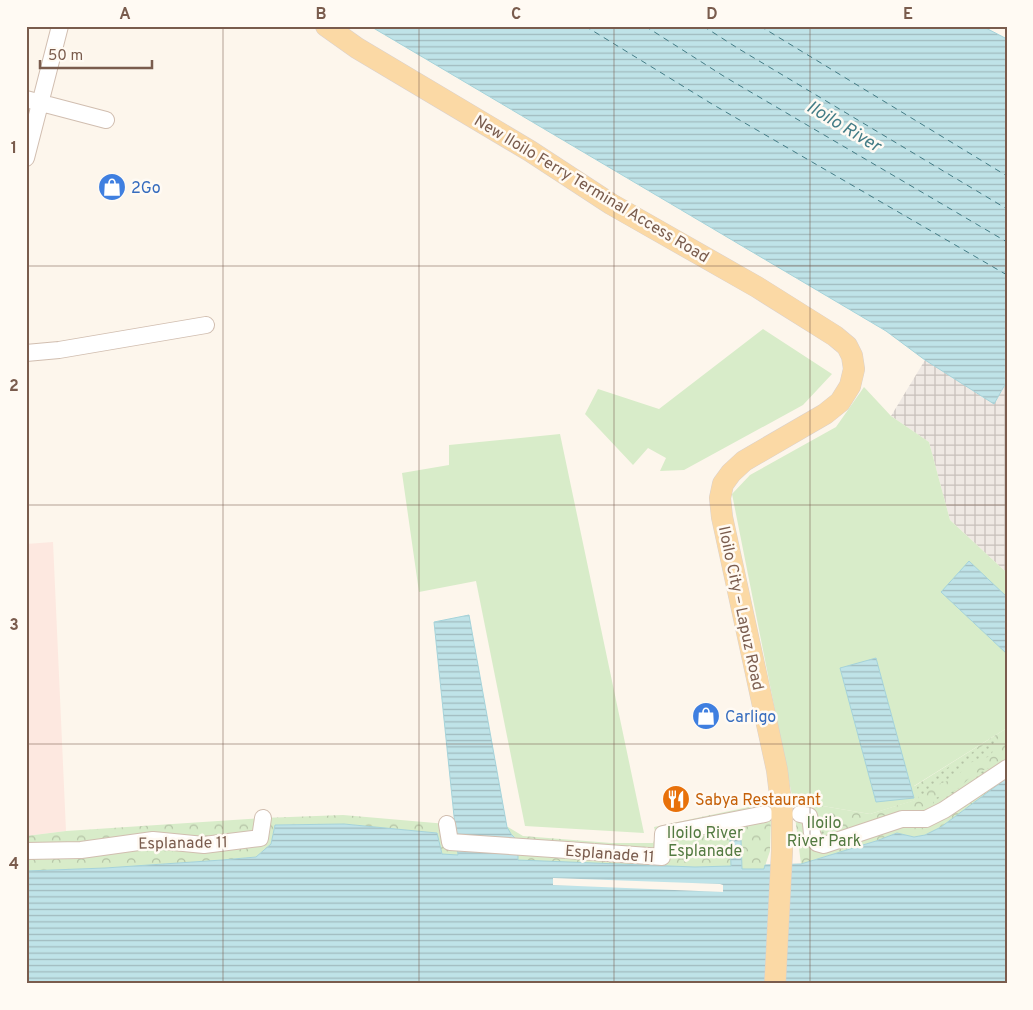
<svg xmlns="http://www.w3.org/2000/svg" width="1033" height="1010" viewBox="0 0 1033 1010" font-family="Overpass,sans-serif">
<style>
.commercial{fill:#fde8e0}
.industrial{fill:url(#industrial-grid)}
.grass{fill:#d8ecc9}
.park{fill:url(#park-crowns)}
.garden{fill:url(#garden-dots)}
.water{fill:url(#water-rules);stroke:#a5d3da}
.pier{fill:#fdf6ec}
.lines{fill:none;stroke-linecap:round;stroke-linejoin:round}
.ferry{stroke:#437c86;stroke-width:1;stroke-dasharray:6 5;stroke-linecap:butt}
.minor-casing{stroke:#d1beb0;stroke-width:18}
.major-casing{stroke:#dad1cd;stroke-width:22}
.minor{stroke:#fff;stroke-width:16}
.major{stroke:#fbd9a5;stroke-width:21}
.grid{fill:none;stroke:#7a5c4d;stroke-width:1;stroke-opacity:0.55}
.labels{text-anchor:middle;stroke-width:5;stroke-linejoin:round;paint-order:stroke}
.shop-label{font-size:16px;fill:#366cbe;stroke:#fffaf3;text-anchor:start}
.street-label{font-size:16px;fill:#7a5c4d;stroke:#fffaf3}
.food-label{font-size:16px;fill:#c56008;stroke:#fffaf3;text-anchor:start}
.park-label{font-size:16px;fill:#537a41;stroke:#fffaf3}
.water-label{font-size:18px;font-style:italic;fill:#437c86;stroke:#fffaf3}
.neatline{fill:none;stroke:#7a5c4d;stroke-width:2}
.grid-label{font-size:16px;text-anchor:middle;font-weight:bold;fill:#7a5c4d}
</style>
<defs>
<pattern id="industrial-grid" width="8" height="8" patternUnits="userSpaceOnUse" patternTransform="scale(1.25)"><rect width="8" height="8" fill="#efe9e4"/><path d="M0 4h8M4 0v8" fill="none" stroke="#c7c0bb"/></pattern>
<pattern id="park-crowns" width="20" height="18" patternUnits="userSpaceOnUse" patternTransform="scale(1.25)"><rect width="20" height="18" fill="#d8ecc9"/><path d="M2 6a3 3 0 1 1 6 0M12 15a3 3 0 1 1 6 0" fill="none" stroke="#b4c2a5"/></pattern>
<pattern id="garden-dots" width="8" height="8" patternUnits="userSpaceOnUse" patternTransform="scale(1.25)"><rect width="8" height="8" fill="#d8ecc9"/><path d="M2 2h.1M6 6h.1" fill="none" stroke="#b4c2a5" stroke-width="1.8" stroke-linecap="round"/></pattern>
<pattern id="water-rules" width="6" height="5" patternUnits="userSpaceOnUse" patternTransform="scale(1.25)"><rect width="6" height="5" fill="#bfe3e8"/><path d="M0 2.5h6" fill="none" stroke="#a0bbbe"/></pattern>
</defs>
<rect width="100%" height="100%" fill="#fdf6ec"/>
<path class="commercial" d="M53,542L66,831L26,836V544Z"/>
<path class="industrial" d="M925,360L994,404L1007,381V573L950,520L929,442L891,416Z"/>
<path class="grass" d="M763,329L832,374L803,405L684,470L660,471L666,458L648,448L633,465L585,414L598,389L659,409Z
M864,387L891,416L929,442L950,520L1007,573V728L914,786L916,800L870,814L793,801L732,494L750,475L836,427Z
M560,434L644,833L525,826L476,581L419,592L402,473L449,465V445Z"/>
<path class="park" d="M1007,728V778L941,827L925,835L914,837L897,833L876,841L801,864L793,801L870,814L915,800L913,787Z
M767,802L771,817L770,851L764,869H742L740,839L731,866L695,867L518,861L442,854L436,833L344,824L275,825L271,844L256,857L222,860L105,868L26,871V836L66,831L263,818L343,815L447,824L508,827L523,836L611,843H653L656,835L654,827L758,805Z"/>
<path class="garden" d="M998,736L991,756L969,763L961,772L953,779L936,785L922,796L919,800L917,787Z
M990,768L989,774L932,808L934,799C940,795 949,794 956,790C970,780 970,773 990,768Z
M821,822H824L830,824L833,829V836L822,841L816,826Z"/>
<path class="water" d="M370,26H982L1007,39V381L994,404L925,360L886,331Z
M969,561L1007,597V654L941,592Z
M469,615L507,827L511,834L518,841V860L695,867L731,866L730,839H741L742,869H764L765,865L801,864L876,841L897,833L914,837L925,835L941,827L1007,778V984H26V871L105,868L222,860L256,857L271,844L275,825L344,824L437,833L442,854L458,855L434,622Z
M876,658L914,798L876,802L840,668Z"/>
<path class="pier" d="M553,878L720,884L723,885V892L553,885Z"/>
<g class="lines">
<path class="ferry" d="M585,26L712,104L1007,275
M645,26L725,77L1007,242
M703,26L739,49L1007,209
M760,26L1007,176"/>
<g class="minor-casing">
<path id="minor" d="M26,99L106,120
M26,158L60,26
M26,353L59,350L206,325
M800,814L809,816C814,828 808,831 817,843L824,845L902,819H926L944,810L1007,768
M447,824L450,842L567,850L662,857L663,834L765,814
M26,851L81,850L153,840L204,845L260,838L263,818"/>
</g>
<g class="major-casing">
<path id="major" d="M326,26L357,48L530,151L611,204L757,287L835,336L847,346L852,356L854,369L850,386L840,402L825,414L744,461L731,473L723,484L720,498L722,517L777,770L782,811V851L775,984"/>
</g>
<use href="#minor" class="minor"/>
<use href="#major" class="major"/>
</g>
<path class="grid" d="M223,26V984M419,26V984M614,26V984M810,26V984M26,266H1007M26,505H1007M26,744H1007"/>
<defs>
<g id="shop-disc" transform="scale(1.4375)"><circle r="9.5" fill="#3f7fe0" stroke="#fffaf3"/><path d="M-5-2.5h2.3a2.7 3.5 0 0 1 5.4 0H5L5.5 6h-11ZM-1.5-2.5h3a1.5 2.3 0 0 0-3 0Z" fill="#fff"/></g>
<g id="restaurant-disc" transform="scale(1.4375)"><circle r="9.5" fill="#e8710a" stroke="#fffaf3"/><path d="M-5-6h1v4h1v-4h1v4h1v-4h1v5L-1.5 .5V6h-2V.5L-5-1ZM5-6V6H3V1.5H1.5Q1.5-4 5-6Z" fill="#fff"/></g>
</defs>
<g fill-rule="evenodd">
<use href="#shop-disc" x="112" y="187"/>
<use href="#shop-disc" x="706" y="716"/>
<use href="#restaurant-disc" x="676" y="799"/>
</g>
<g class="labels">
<g class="shop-label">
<text x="131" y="193">2Go</text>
<text x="725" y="722">Carligo</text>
</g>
<g class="street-label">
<text transform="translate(592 188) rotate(31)" y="6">New Iloilo Ferry Terminal Access Road</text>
<text transform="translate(742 608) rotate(78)" y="6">Iloilo City – Lapuz Road</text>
<text transform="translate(183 842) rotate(-1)" y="6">Esplanade 11</text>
<text transform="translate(610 853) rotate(4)" y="6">Esplanade 11</text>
</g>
<g class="food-label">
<text x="695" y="805">Sabya Restaurant</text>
</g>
<g class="park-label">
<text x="824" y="828">Iloilo<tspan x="824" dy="18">River Park</tspan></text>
<text x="705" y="838">Iloilo River<tspan x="705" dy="18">Esplanade</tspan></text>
</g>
<g class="water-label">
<text transform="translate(844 126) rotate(31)" y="6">Iloilo River</text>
</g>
</g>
<rect width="1033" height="1010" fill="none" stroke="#fffaf3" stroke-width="55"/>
<path d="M40 60v8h112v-8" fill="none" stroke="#7a5c4d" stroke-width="2.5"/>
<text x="48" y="60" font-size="15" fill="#7a5c4d" stroke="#fffaf3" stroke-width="4" paint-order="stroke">50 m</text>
<rect x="28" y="28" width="978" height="954" class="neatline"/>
<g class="grid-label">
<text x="125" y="19">A</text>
<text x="321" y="19">B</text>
<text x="516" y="19">C</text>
<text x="712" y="19">D</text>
<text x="908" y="19">E</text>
<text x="14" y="153">1</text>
<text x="14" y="391">2</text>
<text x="14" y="630">3</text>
<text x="14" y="869">4</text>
</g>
</svg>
